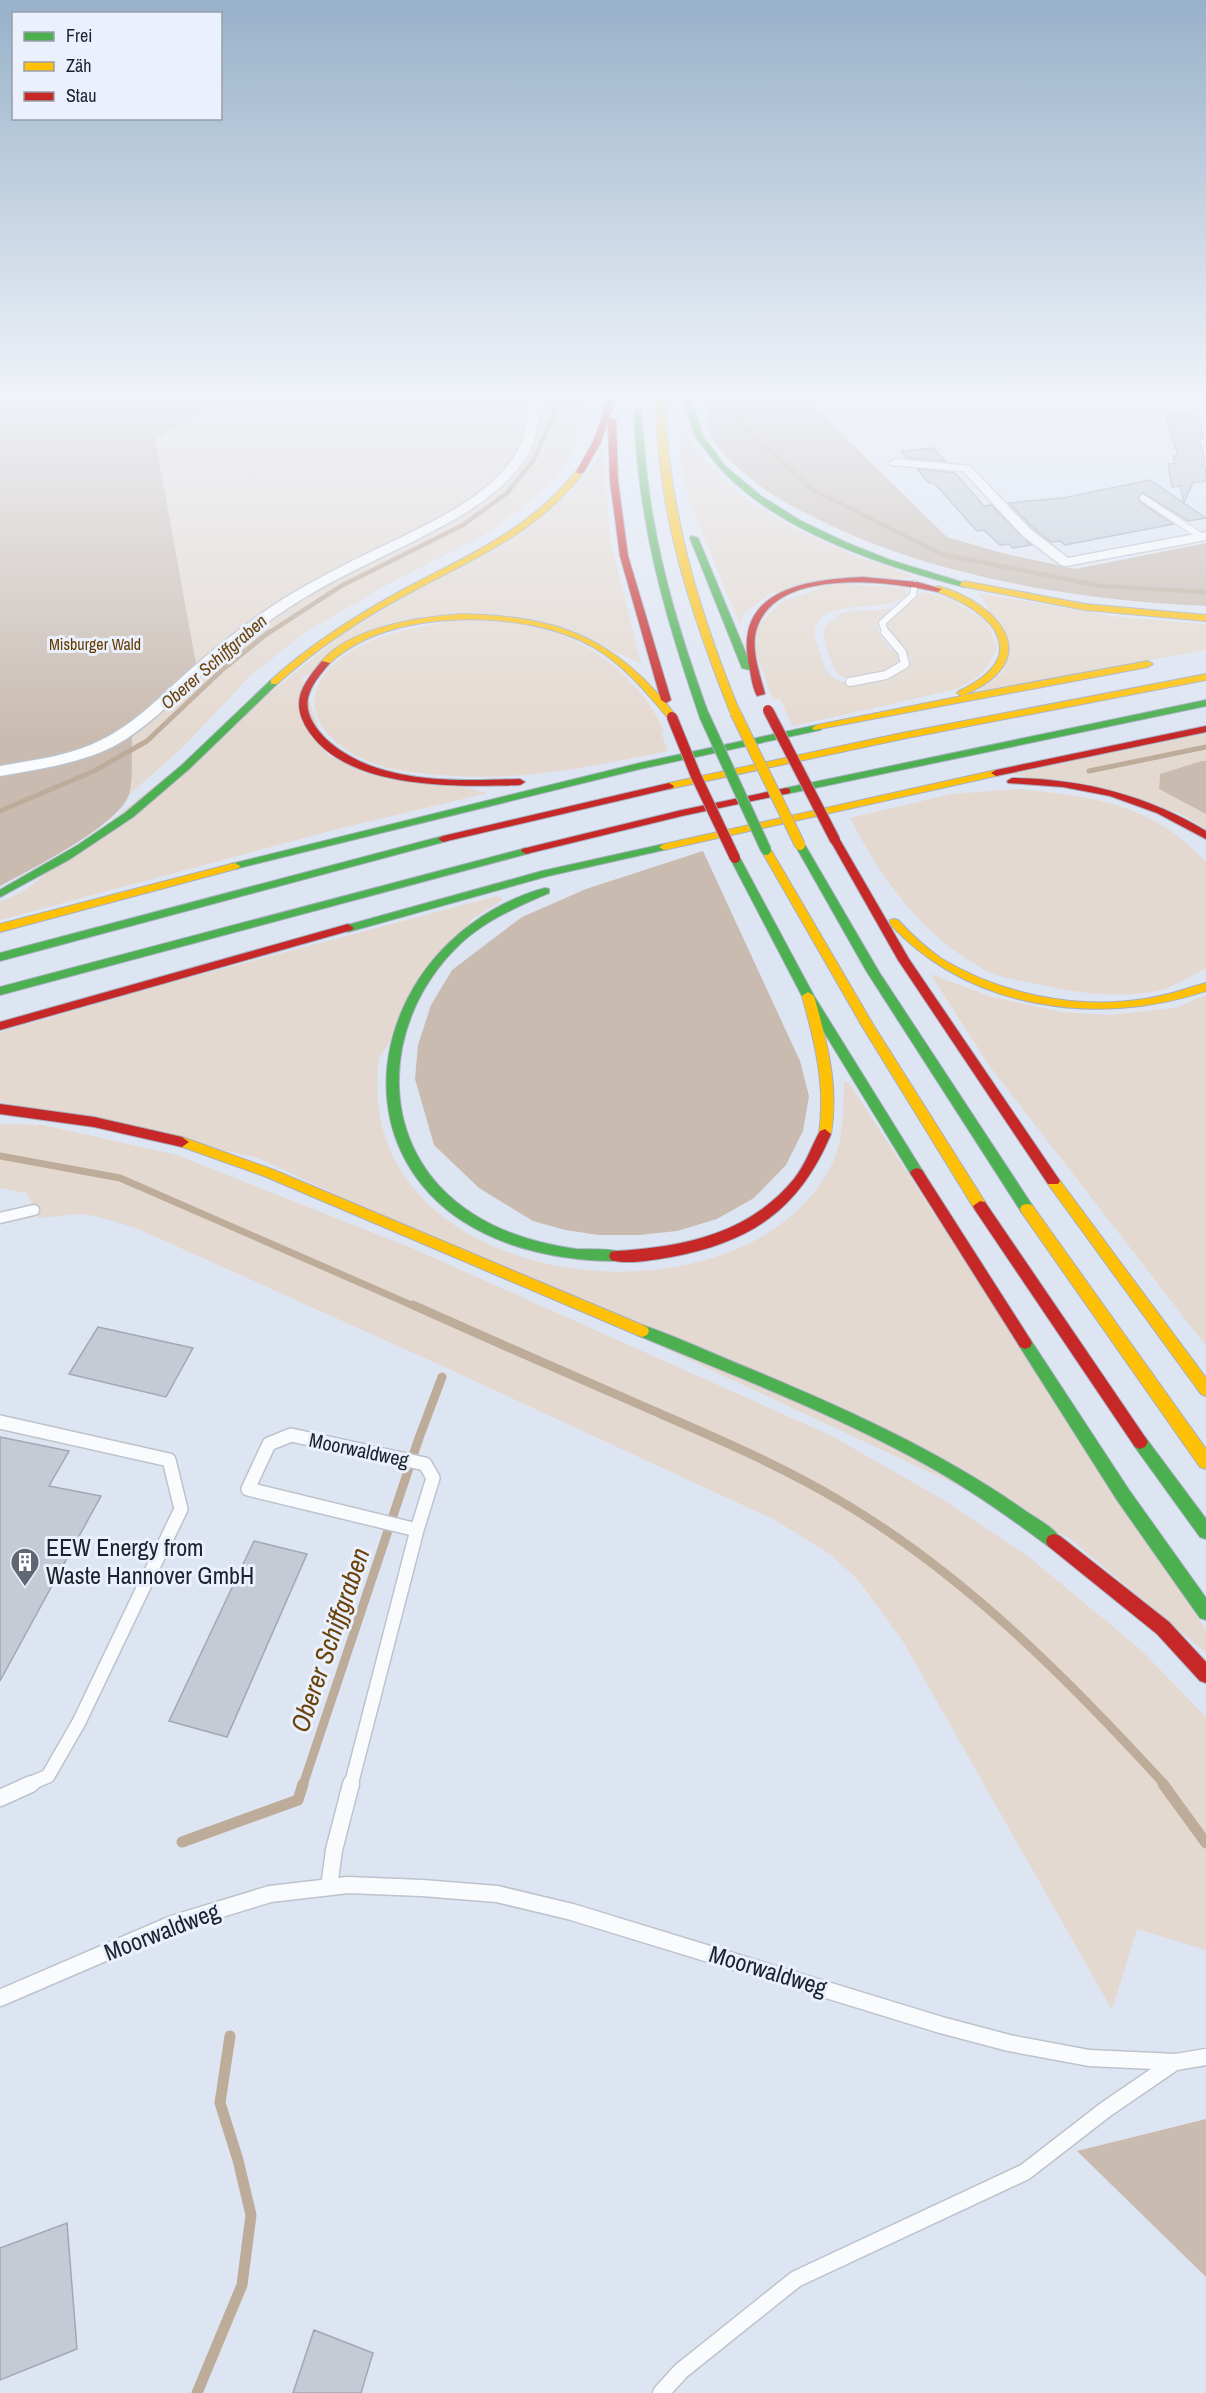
<svg xmlns="http://www.w3.org/2000/svg" width="1206" height="2393" viewBox="0 0 1206 2393" font-family="'Archivo Narrow',sans-serif">
<style>
.green{fill:#e4d9d0}
.forest{fill:#c9bbb0}
.lines{fill:none;stroke-linecap:round;stroke-linejoin:round}
.stream-far4{stroke:#beac9a;stroke-width:4.5}
.stream-far3{stroke:#beac9a;stroke-width:5}
.stream-far2{stroke:#beac9a;stroke-width:7}
.stream-far1{stroke:#beac9a;stroke-width:9}
.stream{stroke:#beac9a;stroke-width:11}
.building{fill:#c5cbd5;stroke:#a2a7b2;stroke-width:1.5}
.lane-far4-casing{stroke:#bcc3cd;stroke-width:8}
.lane-far3-casing{stroke:#bcc3cd;stroke-width:10}
.lane-far2-casing{stroke:#bcc3cd;stroke-width:13}
.lane-far1-casing{stroke:#bcc3cd;stroke-width:16}
.lane-casing{stroke:#bcc3cd;stroke-width:19}
.street-casing{stroke:#bcc3cd;stroke-width:3}
.fast-casing{stroke:#a6afbf;stroke-width:2}
.slow-casing{stroke:#a6afbf;stroke-width:2}
.jam-casing{stroke:#a6afbf;stroke-width:2}
.lane-far4{stroke:#fafbfd;stroke-width:6}
.lane-far3{stroke:#fafbfd;stroke-width:8}
.lane-far2{stroke:#fafbfd;stroke-width:10}
.lane-far1{stroke:#fafbfd;stroke-width:13}
.lane{stroke:#fafbfd;stroke-width:16}
.street{fill:#fafbfd;fill-rule:evenodd}
.fast{fill:#4caf50;fill-rule:evenodd}
.slow{fill:#ffc107;fill-rule:evenodd}
.jam{fill:#c62828;fill-rule:evenodd}
.fast-bridge-casing{stroke:#a6afbf;stroke-width:12;stroke-linecap:butt}
.slow-bridge-casing{stroke:#a6afbf;stroke-width:12;stroke-linecap:butt}
.jam-bridge-casing{stroke:#a6afbf;stroke-width:12;stroke-linecap:butt}
.fast-bridge{stroke:#4caf50;stroke-width:10}
.slow-bridge{stroke:#ffc107;stroke-width:10}
.jam-bridge{stroke:#c62828;stroke-width:10}
.labels{text-anchor:middle;stroke-width:6;stroke-linejoin:round;paint-order:stroke}
.far-park-label{font-size:16px;fill:#643c01;stroke:#eaf0fc}
.far-water-label{font-size:18px;font-style:italic;fill:#6b420b;stroke:#eaf0fc}
.street-label{font-size:20px;fill:#1d232d;stroke:#eaf0fc}
.near-poi-label{font-size:24px;fill:#1d232d;stroke:#eaf0fc;text-anchor:start}
.near-street-label{font-size:24px;fill:#1d232d;stroke:#eaf0fc}
.near-water-label{font-size:26px;font-style:italic;fill:#6b420b;stroke:#eaf0fc}
</style>
<rect width="100%" height="100%" fill="#dee5f2"/>
<path class="green" d="M223,400H588L577,444L555,479L519,510L484,535L383,587L306,632L250,676L184,746L129,795L132,737L199,680L155,439Z
M677,417L681,418C704,490 796,532 862,558C879,564 897,569 914,577L771,593L744,613L740,625L689,501L682,465Z
M603,448L610,537L641,664L568,628L402,620L302,678L328,756L488,793L338,829L0,920V902L24,891L342,635L567,496L593,466Z
M833,584L904,587L906,595C892,614 824,596 815,628C813,636 817,644 819,651C822,658 824,670 831,676C848,691 907,683 911,658L886,631V625L889,618L922,592L949,598L986,621L997,647C987,672 977,680 953,690L793,726L780,699H773L756,654L757,627L781,602Z
M978,593L1118,617L1206,624V650L978,691L1004,671L987,605Z
M891,609L878,621C876,636 889,649 901,656L902,660C894,674 856,685 842,676C833,671 831,661 828,652C824,641 822,635 827,625L843,612Z
M444,622C473,623 504,622 532,627C589,637 641,679 664,731L661,732L668,751C572,771 497,786 398,770C334,759 274,701 350,652C378,634 412,629 444,622Z
M1206,733V761L1160,774L1159,789L1206,814V829L1177,812L1013,774Z
M1019,789C1094,797 1152,803 1206,862V968C1193,975 1179,984 1165,989C1135,999 1077,994 1047,986C1029,982 1000,979 985,970C921,935 883,881 850,818L951,794Z
M497,896L504,899L472,919L379,1058C347,1297 748,1341 833,1162C844,1137 843,1109 844,1082L849,1083L1206,1630V1653L1068,1537L258,1158L0,1102V1032L169,983Z
M930,974L992,997L1062,1012L1109,1015L1175,1008L1206,995V1346L991,1068Z
M0,1124L43,1125L177,1155L414,1249L832,1436L942,1499L1029,1557L1141,1650L1206,1717V1950L1137,1929L1112,2010L902,1640L858,1580L831,1555L775,1520L451,1370L136,1228L95,1216L80,1214L38,1218L27,1193L0,1188Z"/>
<path class="forest" d="M0,400H223L155,439L199,680L132,737C131,752 134,784 128,797C115,827 30,870 0,886Z
M706,400H807L947,537L1002,553L1075,569L1206,543V606C1076,600 934,577 817,519C793,507 772,496 751,479C739,469 717,450 711,436C706,426 708,410 706,400Z
M1202,761H1206V814L1159,789L1160,774Z
M703,851L800,1061L809,1096L803,1131L786,1165L754,1198L717,1219L677,1231L640,1235H599L565,1230L533,1221L479,1188L434,1145L415,1079L418,1045L431,1005L452,970L522,917L586,889Z
M1206,2119V2277L1077,2151Z"/>
<g class="lines">
<path class="stream-far4" d="M737,400L740,423L813,490L941,554L1101,586L1206,592
M267,634L341,586L463,525L507,493L533,461L560,400"/>
<path class="stream-far3" d="M1089,771L1206,747
M0,811L94,771L147,741L223,669L269,632"/>
<path class="stream-far2" d="M0,1156L120,1178L416,1307"/>
<path class="stream-far1" d="M413,1305C493,1341 574,1376 654,1411C718,1439 782,1466 842,1502C965,1575 1069,1680 1165,1785
M303,1785L419,1438L442,1377"/>
<path class="stream" d="M1163,1784L1206,1843
M182,1842L298,1800L303,1784
M197,2393L242,2285L251,2215L238,2160L220,2103L230,2036"/>
</g>
<path class="building" d="M1165,413L1195,414L1196,418L1199,419L1203,438L1199,440L1205,460L1202,466H1206V481L1193,483L1184,502L1180,486L1172,487L1168,464H1175L1173,456H1178Z
M933,448L945,461L907,458L901,451Z
M917,469L955,473L984,506L991,505L1031,545L1013,548L1009,544L1000,545L984,530L977,531L934,483H929Z
M1150,480L1206,518L1188,521L1143,493L1138,497L1140,502L1173,524L1065,545L1060,541L1051,542L1032,527L1009,503L1063,498Z
M98,1327L193,1348L166,1397L69,1374Z
M0,1437L69,1451L49,1486L101,1496L0,1681Z
M254,1541L307,1554L227,1737L169,1721Z
M67,2223L77,2349L0,2380V2248Z
M314,2330L373,2353L361,2393H293Z"/>
<g class="lines">
<g class="lane-far4-casing">
<path id="lane-far4" d="M1192,400L1206,401
M1143,498L1202,537
M886,634L882,623L913,595L915,584"/>
</g>
<g class="lane-far3-casing">
<path id="lane-far3" d="M850,682L886,675L905,664L902,652L885,632"/>
</g>
<g class="lane-far2-casing">
<path id="lane-far2" d="M0,1218L34,1210"/>
</g>
<g class="lane-far1-casing">
<path id="lane-far1" d="M0,1422L169,1460L181,1509L79,1722L48,1776L27,1785
M291,1435L425,1464L433,1478L417,1530L248,1489L269,1444Z
M351,1785L417,1530"/>
</g>
<g class="lane-casing">
<path id="lane" d="M0,1798L31,1784
M329,1887L334,1850L351,1784
M0,1998L172,1924L270,1894L348,1885L422,1888L497,1894L572,1912L941,2025L1009,2043L1089,2058L1176,2062L1206,2057
M661,2393L681,2371L796,2279L1025,2172L1105,2110L1175,2062"/>
</g>
<g class="street-casing">
<path id="street" d="M527,400H537C543,432 530,458 507,481C478,509 443,526 408,544C367,564 326,583 288,608C256,629 226,653 198,678C171,702 146,729 114,746C79,764 38,769 0,776V766C34,760 70,756 101,740C136,723 162,695 190,670C217,646 247,623 277,603C316,578 359,557 402,537C437,519 473,503 501,473C522,451 529,429 527,400Z
M895,459L970,466L1030,529L1068,558L1206,532V540L1066,566L1061,565L1022,535L963,471L891,465L889,463Z"/>
</g>
<g class="fast-casing">
<path id="fast" d="M685,400H692L703,436L726,467L761,496L801,521L845,542L890,560L968,584L964,587C882,566 764,527 711,457C706,450 699,443 695,435C691,424 687,411 685,400Z
M638,408L642,410C646,522 671,610 709,715L704,718L699,715C663,610 638,522 634,410Z
M691,536L698,538L752,668L750,670L742,668L690,538Z
M271,680L279,682L189,769L133,817L70,859L0,897V890L78,845L125,813L182,765Z
M1206,700V706L786,794L781,791L786,788Z
M817,725L822,728L820,730L640,769L235,869L230,866L231,864L640,763Z
M443,836L447,837V841L0,961V953Z
M800,842L805,845L879,972L1032,1205L1034,1209L1032,1213H1022L867,972L795,845Z
M664,844L668,845V849L548,876L348,932L342,928L344,926L542,871Z
M526,848L531,851L530,853L0,995V987Z
M735,855L740,858L814,996L922,1170L924,1173L922,1176H912L802,996L730,858Z
M545,888L549,889V893C517,907 485,920 459,945C379,1022 374,1151 473,1214C504,1234 541,1244 576,1249C590,1250 607,1248 621,1252L623,1256L621,1260L616,1261C564,1261 508,1250 464,1222C377,1166 365,1062 419,979C448,935 494,902 545,888Z
M642,1325C678,1337 713,1354 748,1368C844,1408 938,1450 1024,1510C1035,1518 1056,1528 1062,1541L1060,1546L1054,1548L1048,1546C1008,1516 967,1487 923,1463C832,1413 733,1375 637,1335L635,1331L637,1327Z
M1025,1337L1030,1339L1129,1490L1206,1598V1620L1200,1618L1117,1500L1020,1347L1018,1343L1020,1339Z
M1140,1435L1145,1437L1206,1519V1539L1200,1537L1135,1447L1132,1442L1135,1437Z"/>
</g>
<g class="slow-casing">
<path id="slow" d="M657,400H664C670,514 697,607 740,712L738,714L730,712C691,613 655,508 657,400Z
M577,470L584,472C540,530 476,558 413,591C364,617 318,647 277,684H271V680C312,643 358,614 406,588C471,554 530,529 577,470Z
M964,581L1085,604L1206,615V621L1085,610L961,586L960,584Z
M938,586C1001,604 1046,660 964,695L1148,661L1153,664L1148,667L814,730L812,728L817,725L962,696L957,693L959,691C1035,655 993,611 935,591L934,589Z
M462,614C559,616 617,638 677,717L669,719C646,692 624,665 593,647C526,608 385,607 328,665L320,663C349,627 419,617 462,614Z
M1206,674V680L902,739L669,789L664,786L669,783L902,733Z
M996,770L1000,771V775L664,850L659,847L664,844Z
M766,847L771,850L874,1026L985,1202L987,1206L985,1210H975L862,1026L761,850Z
M235,863L240,866L239,868L0,932V924Z
M894,919L898,920C911,934 926,948 942,959C1001,994 1076,1010 1144,999C1166,996 1185,989 1206,983V991C1098,1027 970,1010 890,924V920Z
M808,992L814,996C827,1042 839,1086 831,1134L825,1139L819,1134C826,1086 815,1042 802,996Z
M182,1137L274,1170L647,1327L649,1331L647,1335L642,1337L637,1335L264,1176L177,1145L175,1142L177,1139Z
M1053,1176L1058,1178L1206,1378V1396L1201,1394L1048,1184L1046,1181L1048,1178Z
M1027,1204L1032,1205L1206,1449V1469L1200,1467L1022,1213L1020,1209L1022,1205Z"/>
</g>
<g class="jam-casing">
<path id="jam" d="M608,400H616L609,418L616,419L618,481L628,556L671,700L666,703L661,700L620,556L610,481L608,420L601,442L584,472L580,474L576,472L593,442Z
M862,577L917,582L942,589L938,592C889,581 774,566 756,631C751,651 760,674 765,694L757,696C752,687 751,675 749,665C733,589 806,580 862,577Z
M322,661L330,663C321,674 311,684 308,698C305,714 315,728 326,739C376,785 456,781 520,779L525,782L520,785C459,787 350,790 310,733C289,703 301,686 322,661Z
M1206,726V732L996,776L991,773L996,770Z
M1012,778C1082,779 1146,795 1206,831V839L1157,813L1110,796L1063,787L1008,783L1007,781Z
M669,783L674,786L673,788L443,842L438,839L443,836Z
M786,788L790,789V793L682,816L526,854L521,851L522,849L682,810Z
M835,837L840,840L909,959L1058,1178L1060,1181L1058,1184H1048L898,960L830,840Z
M348,924L354,928L352,930L0,1030V1022Z
M0,1104L94,1117L182,1137L189,1142L182,1147L94,1127L0,1114Z
M825,1129L831,1134C799,1210 751,1242 671,1257C653,1260 628,1265 611,1260L609,1256L611,1252L616,1251C683,1247 749,1234 794,1179C806,1164 811,1147 820,1131Z
M917,1168L922,1170L1030,1339L1032,1343L1030,1347L1025,1349L1020,1347L912,1176L910,1173L912,1170Z
M980,1201L985,1202L1145,1437L1148,1442L1145,1447L1140,1449L1135,1447L975,1210L973,1206Z
M1054,1534L1060,1536L1169,1622L1206,1662V1683L1200,1681L1157,1634L1048,1546L1046,1541L1048,1536Z"/>
</g>
<use href="#lane-far4" class="lane-far4"/>
<use href="#lane-far3" class="lane-far3"/>
<use href="#lane-far2" class="lane-far2"/>
<use href="#lane-far1" class="lane-far1"/>
<use href="#lane" class="lane"/>
<use href="#street" class="street"/>
<use href="#fast" class="fast"/>
<use href="#slow" class="slow"/>
<use href="#jam" class="jam"/>
<g class="fast-bridge-casing">
<path id="fast-bridge" d="M704,715L766,850"/>
</g>
<g class="slow-bridge-casing">
<path id="slow-bridge" d="M735,712L800,845"/>
</g>
<g class="jam-bridge-casing">
<path id="jam-bridge" d="M768,710L835,840
M672,717L696,776L735,858"/>
</g>
<use href="#fast-bridge" class="fast-bridge"/>
<use href="#slow-bridge" class="slow-bridge"/>
<use href="#jam-bridge" class="jam-bridge"/>
</g>
<linearGradient id="sky" x2="0" y2="1"><stop stop-color="#97b1c9"/><stop offset="0.54" stop-color="#f0f3f9"/><stop offset="1" stop-color="#f0f3f9" stop-opacity="0"/></linearGradient>
<rect width="1206" height="735" fill="url(#sky)"/>
<defs>
<g id="building-pin" transform="scale(1.5)"><path d="M0 17L-7.5 6A9.5 9.5 0 1 1 7.5 6Z" fill="#616772" stroke="#eaf0fc"/><path d="M-4-6H4V6H1V3H-1V6H-4ZM-2.5-4.3h1.7v1.8h-1.7ZM.8-4.3h1.7v1.8H.8ZM-2.5-1h1.7V.8h-1.7ZM.8-1h1.7V.8H.8Z" fill="#fff"/></g>
</defs>
<g fill-rule="evenodd">
<use href="#building-pin" x="25" y="1562"/>
</g>
<g class="labels">
<g class="far-park-label">
<text x="95" y="650">Misburger Wald</text>
</g>
<g class="far-water-label">
<text transform="translate(214 662) rotate(-41)" y="6">Oberer Schiffgraben</text>
</g>
<g class="street-label">
<text transform="translate(359 1450) rotate(12)" y="7">Moorwaldweg</text>
</g>
<g class="near-poi-label">
<text x="46" y="1556">EEW Energy from<tspan x="46" dy="28">Waste Hannover GmbH</tspan></text>
</g>
<g class="near-street-label">
<text transform="translate(162 1932) rotate(-21)" y="8">Moorwaldweg</text>
<text transform="translate(768 1971) rotate(17)" y="8">Moorwaldweg</text>
</g>
<g class="near-water-label">
<text transform="translate(330 1640) rotate(-71)" y="9">Oberer Schiffgraben</text>
</g>
</g>
<rect x="12" y="12" width="210" height="108" fill="#eaf0fc" stroke="#989ea9" stroke-width="1.5"/>
<rect x="24" y="32" width="30" height="9" fill="#4caf50" stroke="#989ea9" stroke-width="1.5"/>
<text x="66" y="42" font-size="18" fill="#1d232d">Frei</text>
<rect x="24" y="62" width="30" height="9" fill="#ffc107" stroke="#989ea9" stroke-width="1.5"/>
<text x="66" y="72" font-size="18" fill="#1d232d">Zäh</text>
<rect x="24" y="92" width="30" height="9" fill="#c62828" stroke="#989ea9" stroke-width="1.5"/>
<text x="66" y="102" font-size="18" fill="#1d232d">Stau</text>
</svg>
